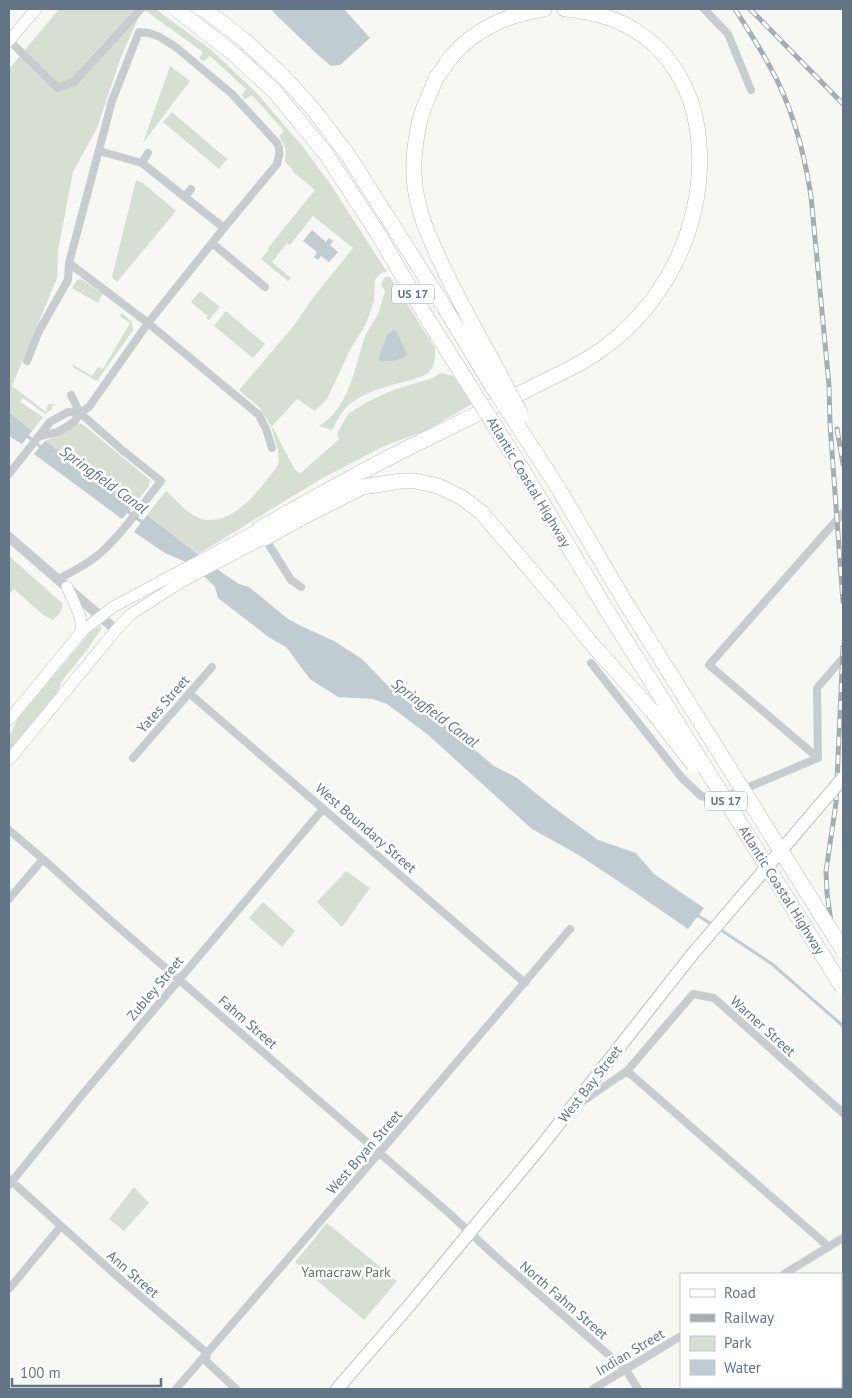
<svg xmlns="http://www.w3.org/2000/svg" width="852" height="1398" viewBox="0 0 852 1398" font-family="'PT Sans',sans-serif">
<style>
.green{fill:#d7dfd3}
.water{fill:#c0ccd1}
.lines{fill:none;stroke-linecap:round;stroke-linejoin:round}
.stream{stroke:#c0ccd1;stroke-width:3}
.secondary-casing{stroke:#babfc4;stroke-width:12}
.primary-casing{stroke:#b9bdc1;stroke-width:14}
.motorway-casing{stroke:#babdc0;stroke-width:16}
.minor{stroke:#c8cccf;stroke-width:8}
.tertiary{stroke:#c8cccf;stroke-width:10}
.secondary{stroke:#fff;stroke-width:11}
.primary{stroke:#fff;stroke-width:12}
.motorway{stroke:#fff;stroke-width:15}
.rail-casing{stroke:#a5acb2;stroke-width:5}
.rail{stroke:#fff;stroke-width:3;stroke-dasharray:9;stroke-linecap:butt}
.primary-bridge-casing{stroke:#b9bdc1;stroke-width:14;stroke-linecap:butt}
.motorway-bridge-casing{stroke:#babdc0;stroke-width:16;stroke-linecap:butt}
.primary-bridge{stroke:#fff;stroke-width:12}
.motorway-bridge{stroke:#fff;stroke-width:15}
.labels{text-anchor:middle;stroke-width:5;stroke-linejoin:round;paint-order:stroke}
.shield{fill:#fff;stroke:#919eab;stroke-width:1}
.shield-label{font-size:12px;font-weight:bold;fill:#627587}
.street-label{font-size:14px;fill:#627587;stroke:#fff}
.park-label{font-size:14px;fill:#62795e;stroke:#fff}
.water-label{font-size:15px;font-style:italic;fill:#5e7783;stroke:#fff}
</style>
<rect width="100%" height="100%" fill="#f7f7f3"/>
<path class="green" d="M59,9H142L121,57L97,128L73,172L58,251L57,278L12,386L46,412L48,404H56L52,406V409L45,414L23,398L20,402L43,417L32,431L9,412V69Z
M143,9H156L165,16L210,49L256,92L303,147L331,185L387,272L381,273L375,280L374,301L366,324L350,350L327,399L315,411L297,399L272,426L295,470L300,473L302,472L339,439L337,434L348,414L369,401L393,390L433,378L437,375L442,373L453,376L472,404L425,431L384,446L321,479L198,554L147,515L166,491C175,499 188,514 199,518C231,530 262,487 278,465L279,461L278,450L271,426L259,407L239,390L292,328L316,294L353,248L313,216L290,245L287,243L272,262L291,278L288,281L261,259L269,250L268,248L315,190L292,171L293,170L285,162L286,150L279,136L284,131L252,95L245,99L242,95L246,89L210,56L204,61L200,59V57L203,52Z
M170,66L190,81L143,143Z
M172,112L227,159L219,169L163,122Z
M136,180L143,183L176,211L117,282L112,277Z
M385,277H390L435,348C436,358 434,370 425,375C399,386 364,387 344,410C339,416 335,424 332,430L319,426C348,409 354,371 363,342C366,332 373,323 378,314C381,307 382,299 385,292L381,284Z
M79,279L83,280L103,294L98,303L72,288L76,281Z
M200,291L220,307L209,320L206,318L208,316L191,302Z
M226,311L265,344L253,358L214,326Z
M122,313L132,322L133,330L97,381L74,368L72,364L92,376L98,367L103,369L130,323L120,316Z
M80,423L86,427L150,480L149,486L134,505L45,441L59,435Z
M9,556L63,604L60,613L53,620L42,614L14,589L9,594Z
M101,626V629L89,647L62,681L55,698L9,753V737L18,718L91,631Z
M346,871L370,888L342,927L317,902Z
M263,902L295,931L282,947L249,918Z
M134,1187L149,1203L124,1231L109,1219Z
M327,1223L397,1281L364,1320L295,1262Z"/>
<path class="water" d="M276,9H344L370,38L340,65L331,66L318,55L272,11Z
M312,230L326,242L329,238L333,241L330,245L338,252L329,262L321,256L318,260L314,257L317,252L303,241Z
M393,330L397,332L407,354C402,361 390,361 382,361L379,360V356L388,334Z
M9,412L32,431L22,444L9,436Z
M45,441L134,505L122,519L34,454Z
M147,515L221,572L239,584L249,587L288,619L301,626L334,641L362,659L391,689L419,703L494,766L517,778L553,807L598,840L636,853L654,874L704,908L688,929L630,889L577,854L532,829L427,734L387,704L373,699L338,697L310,679L286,647L270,638L218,598L215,587L206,578L184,561L165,553L134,532Z"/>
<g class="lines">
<path class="stream" d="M26,435L42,448
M126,510L143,523
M697,915L713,925
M718,928L772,964L843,1026"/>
<g class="secondary-casing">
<path id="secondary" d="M9,41L36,9
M67,587L80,616L82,631
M9,720L82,631L113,607L259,529
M9,760L116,630L130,615L181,582L265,538"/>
</g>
<g class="primary-casing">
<path id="primary" d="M337,1389L408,1307L539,1149L691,956"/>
</g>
<g class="motorway-casing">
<path id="motorway" d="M436,78C442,71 446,63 452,56C475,29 509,14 544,9
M557,486L624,600
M259,529C312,499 364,469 418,443C456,424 493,406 531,388C553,376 577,367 598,352C646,319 681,268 694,210C702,175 702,136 691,102C670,44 626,14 565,9
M265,538L305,516L362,487"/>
</g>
<path class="minor" d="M704,9L728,34L751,90
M9,40L57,88L74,82L141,9
M99,151L142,163L224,228
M142,163L148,153
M185,197L191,189
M212,243L265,287
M27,361L39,331L68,280L69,263
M40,436L58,432L74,422L80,413L89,407L148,323L224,228L277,164C279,156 281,151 277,143L232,94L177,48L160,37L149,33L139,32L112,101L69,263L148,323L259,415L266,429L272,448
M9,474L50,422L68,412L80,413
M264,537L291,580L301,587
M58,579C76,570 93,561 107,547C127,527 144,503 161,481L121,449L80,413L71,395
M591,663L682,778L701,796L718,800L818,758L817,688L843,658
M189,693L525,983
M133,758L212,667
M818,758L709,665L843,513
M9,830L43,859L109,919L450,1214L494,1255L626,1370L638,1389
M9,899L43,859
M627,1071L829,1247
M580,1103L627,1071L693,994L714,998L843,1113
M9,1179L119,1278L207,1353L206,1361L236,1389
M9,1185L82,1095L323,809
M784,1274L843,1238
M9,1289L61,1226
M841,1385L843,1389
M176,1389L392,1138L570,929
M593,1389L681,1336"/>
<path class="tertiary" d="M9,537L116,630"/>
<use href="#secondary" class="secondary"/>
<use href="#primary" class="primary"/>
<use href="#motorway" class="motorway"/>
<g class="rail-casing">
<path id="rail" d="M735,9C746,27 759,46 769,65C792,105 804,151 811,196L829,385L830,424L843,602
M750,9L843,104
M837,429L843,464
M843,647L836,803L826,871L827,893L831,922L843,948"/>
</g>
<use href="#rail" class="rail"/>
<g class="primary-bridge-casing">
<path id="primary-bridge" d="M691,956L843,778"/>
</g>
<g class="motorway-bridge-casing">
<path id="motorway-bridge" d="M176,9L235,55L275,92L326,154L380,237L427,318L525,474L609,614L843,988
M204,9L243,39L285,78L313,109L348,155L445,308L492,386L557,486
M436,78C432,89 427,99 423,110C417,127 413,156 414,174C415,208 429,237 443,267C467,318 496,365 521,415
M362,487L401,481H415L438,486L461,497L481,512L558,602L590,642L652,711L694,765
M624,600L843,950"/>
</g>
<use href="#primary-bridge" class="primary-bridge"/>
<use href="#motorway-bridge" class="motorway-bridge"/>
</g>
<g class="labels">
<g class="shield">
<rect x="392" y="284.5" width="42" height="19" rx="4"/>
<rect x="705" y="791.5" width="42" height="19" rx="4"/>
</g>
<g class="shield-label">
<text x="413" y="298">US 17</text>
<text x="726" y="805">US 17</text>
</g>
<g class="street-label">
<text transform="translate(529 482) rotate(59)" y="5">Atlantic Coastal Highway</text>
<text transform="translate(163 704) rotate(-49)" y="5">Yates Street</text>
<text transform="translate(366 828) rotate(41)" y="5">West Boundary Street</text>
<text transform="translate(782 890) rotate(58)" y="5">Atlantic Coastal Highway</text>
<text transform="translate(155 988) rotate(-50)" y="5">Zubley Street</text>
<text transform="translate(248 1022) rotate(41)" y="5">Fahm Street</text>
<text transform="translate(763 1026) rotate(42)" y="5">Warner Street</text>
<text transform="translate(590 1084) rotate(-52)" y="5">West Bay Street</text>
<text transform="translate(364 1152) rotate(-49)" y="5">West Bryan Street</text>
<text transform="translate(133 1274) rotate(41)" y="5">Ann Street</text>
<text transform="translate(564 1300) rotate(41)" y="5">North Fahm Street</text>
<text transform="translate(630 1352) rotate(-31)" y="5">Indian Street</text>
</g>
<g class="park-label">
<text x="346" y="1277">Yamacraw Park</text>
</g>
<g class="water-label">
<text transform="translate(104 480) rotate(36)" y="5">Springfield Canal</text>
<text transform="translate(435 713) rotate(37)" y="5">Springfield Canal</text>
</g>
</g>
<rect width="852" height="1398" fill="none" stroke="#627587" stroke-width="20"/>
<rect x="680" y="1273" width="162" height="115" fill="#ffffff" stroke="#c0c8cf"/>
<rect x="690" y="1289" width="25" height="8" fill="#ffffff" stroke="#c0c8cf"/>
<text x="724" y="1298" font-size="15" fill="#627587">Road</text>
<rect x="690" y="1314" width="25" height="8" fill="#a5acb2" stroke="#c0c8cf"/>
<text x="724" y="1323" font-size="15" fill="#627587">Railway</text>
<rect x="690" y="1336" width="25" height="15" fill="#d7dfd3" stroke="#c0c8cf"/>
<text x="724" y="1348" font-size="15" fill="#627587">Park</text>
<rect x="690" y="1360" width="25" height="15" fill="#c0ccd1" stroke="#c0c8cf"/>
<text x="724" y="1373" font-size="15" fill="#627587">Water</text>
<path d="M12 1378v8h149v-8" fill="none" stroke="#627587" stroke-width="2.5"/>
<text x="20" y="1378" font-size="15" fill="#627587" stroke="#ffffff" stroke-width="4" paint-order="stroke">100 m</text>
</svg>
